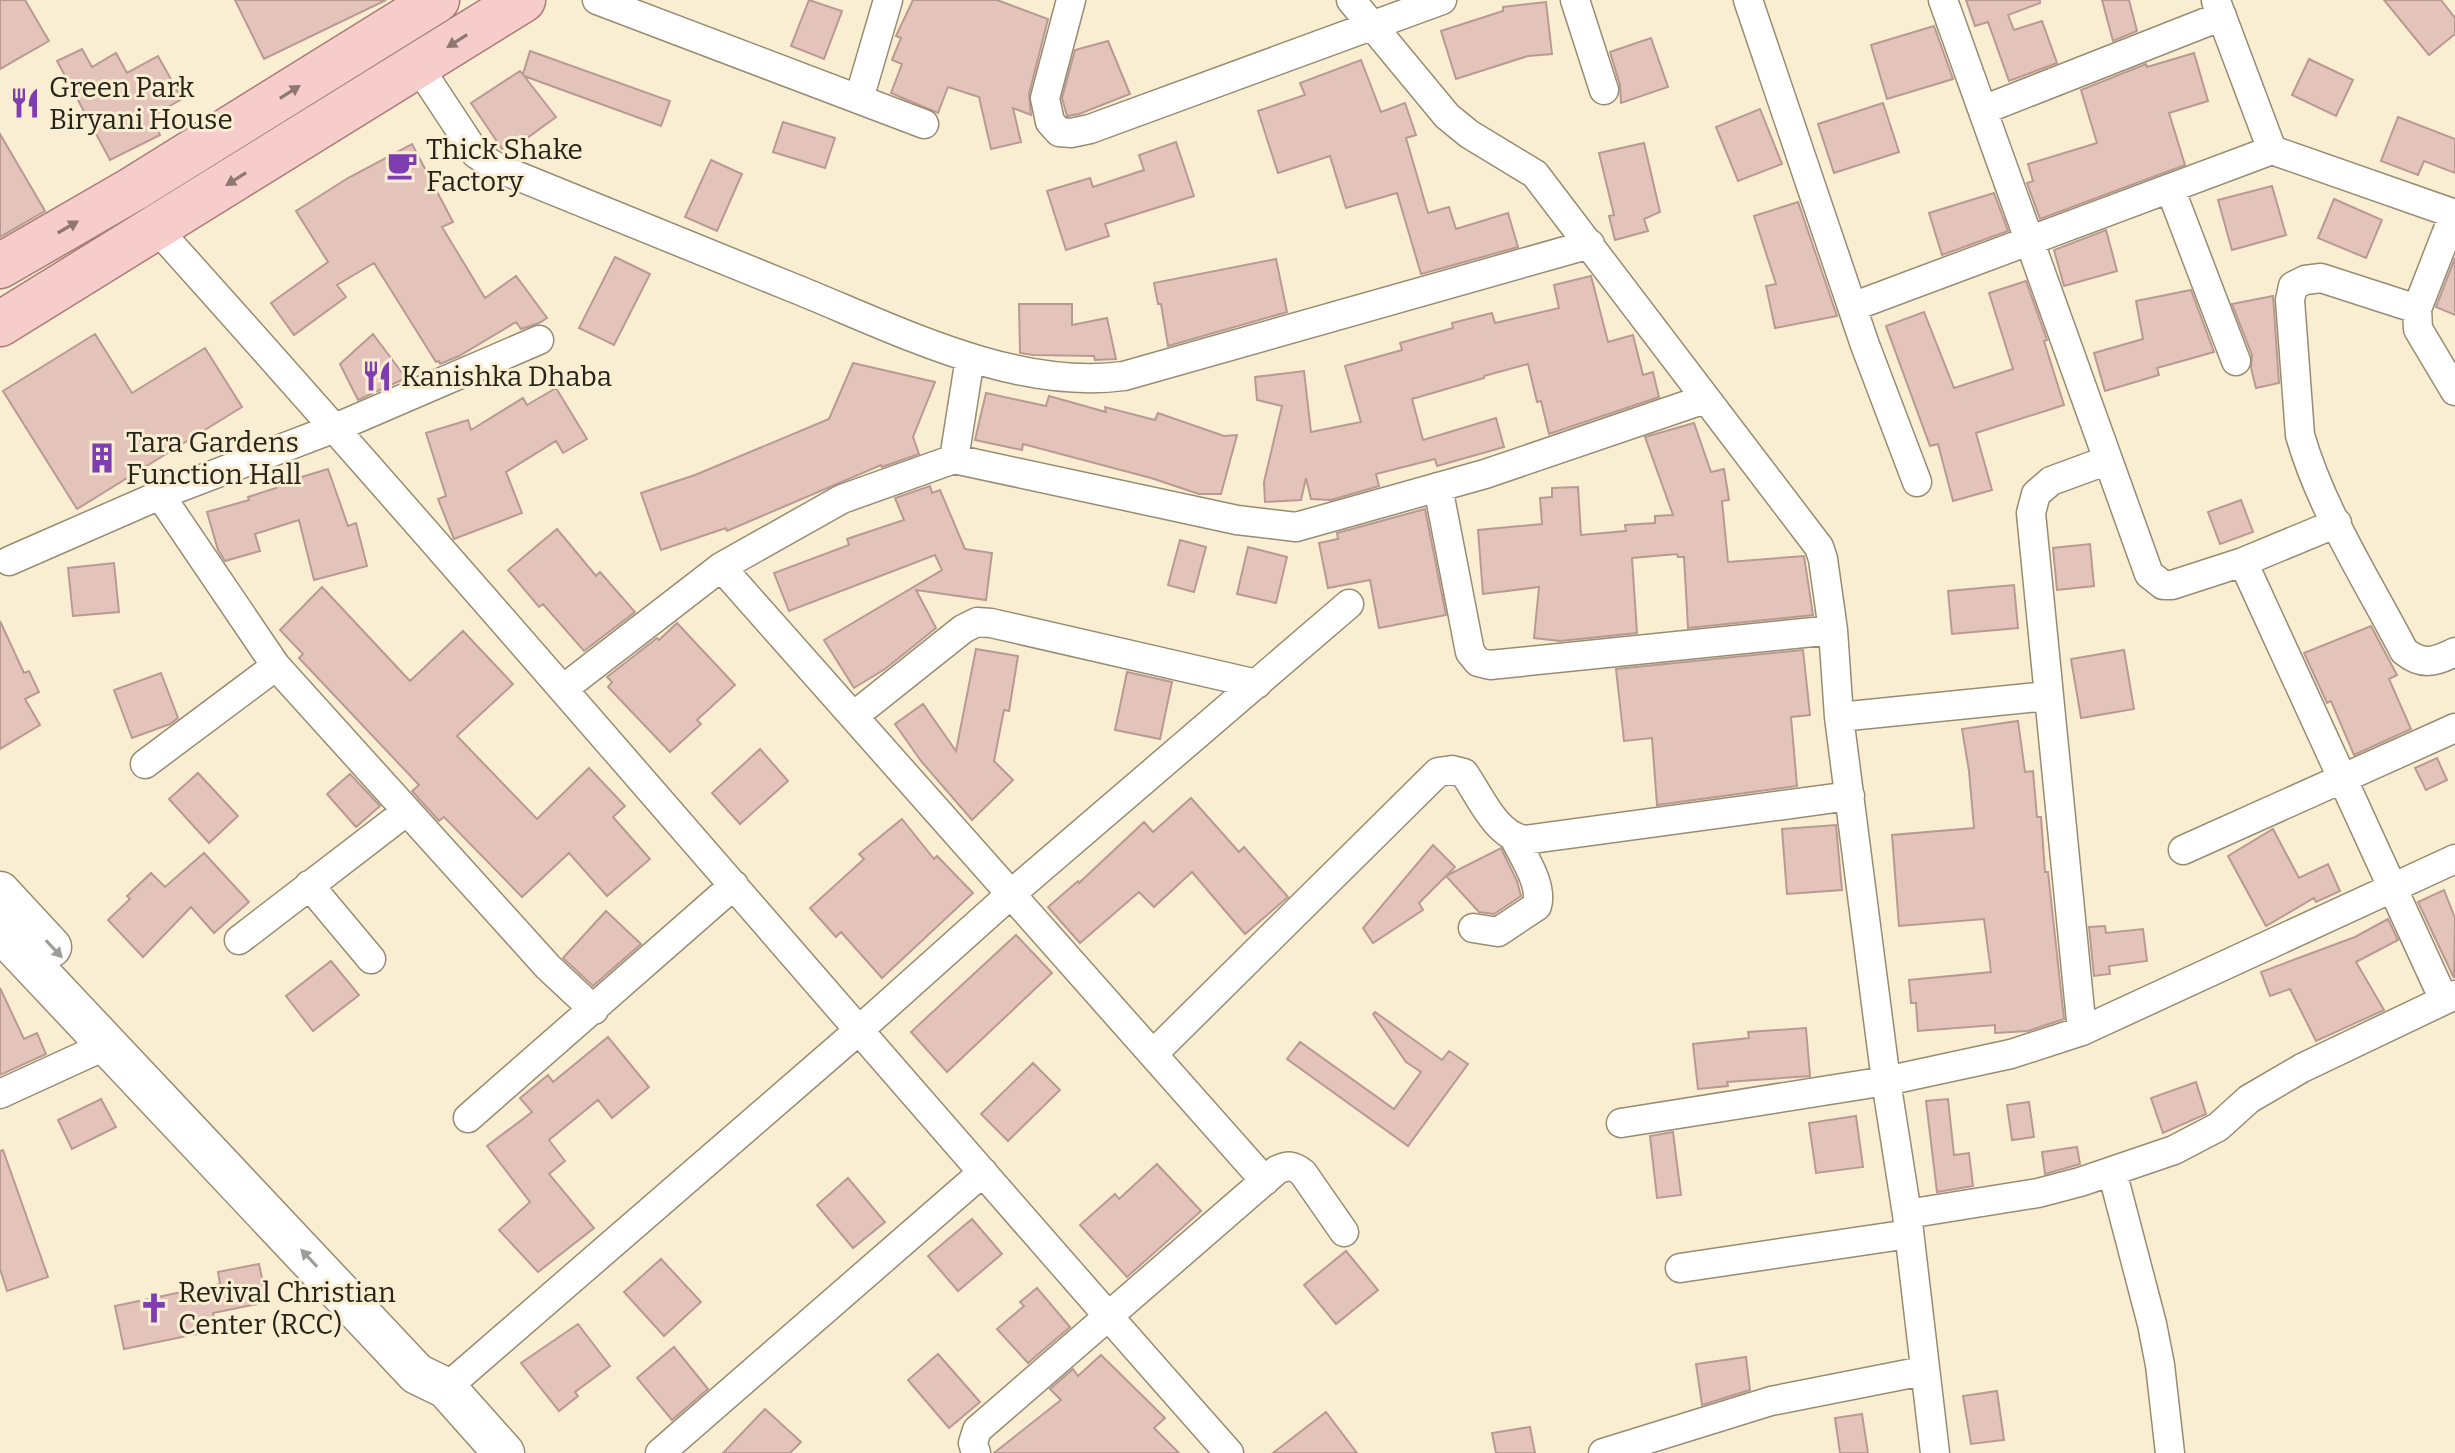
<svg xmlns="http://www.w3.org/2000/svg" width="2455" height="1453" viewBox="0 0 2455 1453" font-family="Bitter,serif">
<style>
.building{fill:#e4c3bb;stroke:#b99a92;stroke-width:2}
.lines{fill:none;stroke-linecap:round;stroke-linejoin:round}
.street-casing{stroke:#978c72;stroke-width:31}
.secondary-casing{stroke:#978c72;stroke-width:43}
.primary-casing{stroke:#aa7b76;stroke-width:47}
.street{stroke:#fff;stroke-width:28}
.secondary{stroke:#fff;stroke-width:40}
.primary{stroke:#f7cdcb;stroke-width:44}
.oneway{fill:#8f7872}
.oneway2{fill:#9e9c97}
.labels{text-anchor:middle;stroke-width:6;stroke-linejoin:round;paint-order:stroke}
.poi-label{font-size:28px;fill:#272318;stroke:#faeed2;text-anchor:start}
</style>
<rect width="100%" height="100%" fill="#faeed2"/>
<path class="building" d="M0,0H25L49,41L0,69Z
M235,0H386L264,59Z
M809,0L842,11L824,59L791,46Z
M913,0H997L1048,19L1029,94L1031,115L1013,108L1021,142L991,149L979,97L948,87L938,113L891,93L902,64L892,60L901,38L896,36Z
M1966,0H2040V3L2008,15L2014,30L2042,21L2057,63L2009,81L1988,22L1975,26Z
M2102,0H2129L2137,31L2113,41Z
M2384,0H2441L2455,18V34L2429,55Z
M1546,2L1552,54L1528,56L1456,79L1441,31L1503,11V7Z
M1934,26L1953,79L1887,99L1871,45Z
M1651,38L1668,87L1621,103L1620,85L1610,52Z
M1108,41L1130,94L1079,114L1067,116L1062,98L1075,50Z
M82,49L92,67L116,53L127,73L158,56L182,99L151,117L160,135L110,160L57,61Z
M530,51L670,101L661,126L524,76L556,117L527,138L525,135L502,149L471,103L520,71L523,74Z
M2194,53L2208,101L2169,113L2185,165L2040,219L2027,183L2033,181L2028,164L2097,143L2081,90L2146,64L2147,67Z
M2309,59L2353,80L2336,116L2292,95Z
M1361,60L1381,112L1405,103L1416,135L1406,138L1428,213L1449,207L1456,229L1508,213L1518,247L1421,274L1397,193L1346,208L1330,156L1278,173L1258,111L1305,95L1300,83Z
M1883,103L1899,152L1834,173L1818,124Z
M1760,109L1782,164L1738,181L1716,127Z
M2398,117L2455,139V173L2424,161L2418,175L2381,161Z
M783,122L835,138L825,168L773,152Z
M0,134L45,211L0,237Z
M1176,142L1194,196L1105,224L1109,236L1066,250L1047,191L1090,178L1093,187L1144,170L1139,155Z
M1644,143L1660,212L1644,219L1648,231L1615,240L1609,216L1614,215L1599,153Z
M412,144L453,222L442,227L485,298L516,276L547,318L539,323L521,329L516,322L459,356L440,364L439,361L436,362L374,263L337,285L346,297L294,335L271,303L328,262L296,211L348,178Z
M711,160L742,174L717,231L685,217Z
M2272,186L2286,235L2232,250L2218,200Z
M1994,193L2008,231L1942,255L1929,213Z
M2334,199L2382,220L2366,258L2318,238Z
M1798,202L1837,316L1775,328L1766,286L1776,284L1754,216Z
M2106,230L2117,271L2064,286L2054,250Z
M615,257L650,274L614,345L579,328Z
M2455,258V315L2436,307Z
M1276,259L1287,312L1168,346L1161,304H1158L1154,283Z
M1591,276L1608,342L1633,335L1643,375L1653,372L1659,397L1549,434L1541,401L1537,402L1528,364L1484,376V378L1412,399L1423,440L1496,418L1504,447L1437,466L1435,459L1376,474L1379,486L1331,500L1311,499L1306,478L1301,500L1265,502L1264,482L1282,406L1257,400L1255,377L1304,371L1311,432L1361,422L1345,366L1402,350L1400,343L1453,328L1452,323L1492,313L1495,323L1559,308L1554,285Z
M2026,281L2047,340L2044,341L2064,405L1976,433L1992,490L1953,501L1938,444L1930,446L1886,326L1924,312L1954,388L2013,369L1989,293Z
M2191,290L2214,352L2157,368L2159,375L2105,391L2094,353L2143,339L2136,301Z
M2273,296L2279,383L2256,388L2251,368L2252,355L2232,304Z
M1019,304H1072V325L1107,318L1116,359L1095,360L1094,356L1033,355L1020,353Z
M95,334L132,393L205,348L242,407L77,509L3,391Z
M373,334L406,378L358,400L340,364Z
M853,363L935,382L913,437L919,454L882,467L881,465L727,531L726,528L661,550L641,493L695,475L829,419Z
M556,388L587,439L563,453L556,441L506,472L522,513L454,539L438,499L446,496L426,433L468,420L471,430L523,398L527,405Z
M986,393L1046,406L1049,396L1106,412L1105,407L1155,420L1158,413L1224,436L1237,435L1221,494H1199L1151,478L1023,444L1022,450L975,440Z
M1694,423L1711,472L1724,469L1729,500L1722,501L1728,562L1804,556L1813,615L1688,628L1684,557H1678L1677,554L1632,558L1637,633L1560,641L1534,638L1539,587L1483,594L1478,530L1542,524L1540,498L1552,497V488L1578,487L1581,535L1626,531L1625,525L1655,523V516L1673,515L1645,437Z
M328,469L348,526L356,523L367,566L314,580L299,520L255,534L260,551L225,561L218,550L207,512L249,500L248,497L276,488L275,485Z
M930,486L932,493L940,490L965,549L992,553L986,600L916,590L936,628L885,669L854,688L824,640L942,570L935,555L789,611L774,573L849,545L847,539L904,520L895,498Z
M2241,500L2253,532L2220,544L2208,512Z
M1425,509L1446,615L1379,628L1370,580L1328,588L1319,543L1338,539L1337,533Z
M557,529L596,576L600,572L635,612L584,651L543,604L539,607L508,570Z
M1180,540L1206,547L1194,592L1168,585Z
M2090,544L2094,586L2057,590L2053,548Z
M1248,547L1287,557L1276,603L1237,594Z
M114,563L119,612L73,616L68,568Z
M2014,585L2018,628L1952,634L1948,591Z
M322,587L410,681L463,631L513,684L457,736L537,819L589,768L625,806L613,817L650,859L607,896L569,853L522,897L444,817L439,821L412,791L419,785L299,658L303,654L280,630Z
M0,621L24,673L29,671L39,692L25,699L40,725L0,749Z
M677,623L735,685L697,720L701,724L670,752L608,687L612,682L607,677L657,638L659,640Z
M2371,626L2397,675L2389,679L2411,729L2354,755L2331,701L2327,703L2304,653Z
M976,649L1018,656L1009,711L1004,710L994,761L1013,780L972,820L921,761L895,724L923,704L956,751Z
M1803,650L1810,715L1791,717L1797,786L1657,805L1652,738L1624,741L1616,669Z
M2124,650L2134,709L2081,718L2071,659Z
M1127,672L1172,682L1160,739L1115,730Z
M161,673L178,718L170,724L132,738L114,690Z
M2018,721L2025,772L2033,771L2037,817H2041L2045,872H2048L2064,1019L2028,1031L1995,1033V1025L1918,1031L1916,1003H1911L1909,980L1991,972L1984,919L1899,926L1892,835L1974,828L1969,771L1962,729Z
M760,749L788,781L740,824L712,793Z
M2437,758L2447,780L2426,790L2415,768Z
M198,773L238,816L209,843L169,799Z
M350,774L380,806L356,827L327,794Z
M1191,798L1239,852L1244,847L1288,897L1245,934L1192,872L1154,907L1139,892L1080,943L1048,907L1078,881L1079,883L1144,822L1153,832Z
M902,819L934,859L937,856L973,893L882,978L841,932L836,937L810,908L864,859L859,854Z
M1836,825L1842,890L1787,894L1782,829Z
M2273,829L2299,878L2328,864L2340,891L2316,902L2314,898L2266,926L2228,856Z
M1433,845L1455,867L1446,876L1501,848L1517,881L1521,896L1494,914L1479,912L1446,876L1419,903L1423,910L1373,943L1363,928Z
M204,853L249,902L214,933L191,907L143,957L108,920L130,899L127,896L151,873L165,887Z
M2444,890L2455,918L2454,978L2418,902Z
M606,911L641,944L593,986L563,958Z
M2388,919L2398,940L2356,962L2384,1010L2316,1041L2290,989L2270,996L2261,972L2355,937Z
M2105,926L2106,933L2143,929L2147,961L2109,966L2110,974L2094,976L2089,927Z
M1016,935L1052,973L947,1072L911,1032Z
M331,961L359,995L313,1031L286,996Z
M0,988L24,1039L37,1033L46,1054L0,1075Z
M1375,1012L1442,1060L1449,1051L1468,1064L1408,1146L1287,1059L1300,1042L1394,1109L1421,1072L1406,1062L1373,1014Z
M1806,1028L1810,1076L1727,1082L1728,1086L1698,1089L1693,1044L1749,1038L1748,1032Z
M608,1037L649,1087L612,1118L598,1100L549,1140L565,1161L549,1174L594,1228L538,1272L499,1230L530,1202L487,1146L532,1112L520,1098L548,1075L553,1082Z
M1033,1063L1060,1090L1008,1141L981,1114Z
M2196,1082L2206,1114L2163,1133L2151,1098Z
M101,1099L116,1127L72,1149L58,1120Z
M1948,1099L1954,1155L1969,1153L1973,1186L1937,1192L1926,1101Z
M2029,1102L2034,1137L2012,1140L2007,1105Z
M1856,1116L1863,1167L1816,1173L1809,1123Z
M1673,1132L1681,1195L1657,1198L1650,1136Z
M2077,1147L2080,1164L2045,1174L2042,1152Z
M3,1150L48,1277L7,1291L0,1269V1151Z
M1157,1164L1201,1211L1127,1277L1080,1225L1115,1194L1119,1199Z
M848,1178L885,1222L853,1248L817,1205Z
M972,1219L1002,1254L958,1291L928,1256Z
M1346,1251L1378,1290L1336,1324L1304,1285Z
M661,1259L701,1302L664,1336L624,1292Z
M259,1264L267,1302L213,1313L216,1330L124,1349L115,1306L220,1284L218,1272Z
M1037,1288L1070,1327L1028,1363L997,1329L1024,1306L1020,1302Z
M578,1324L610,1366L575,1392L578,1396L559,1411L521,1363Z
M674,1347L708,1389L672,1420L637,1378Z
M938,1354L980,1402L949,1428L908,1380Z
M1101,1355L1165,1418L1154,1428L1179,1453H994L1061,1400L1050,1389L1073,1369L1078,1376Z
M1746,1357L1750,1390L1702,1405L1696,1364Z
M1997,1391L2004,1440L1971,1444L1963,1396Z
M765,1409L801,1442L790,1453H723Z
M1326,1412L1357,1453H1273Z
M1862,1414L1868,1453H1840L1835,1418Z
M1530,1427L1535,1453H1496L1492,1433Z"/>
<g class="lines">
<g class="street-casing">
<path id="street" d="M597,0L924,124
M1071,0L1045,98L1050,122L1059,132L1071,133L1090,129L1442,0
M1351,0L1447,116L1469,134L1535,174L1819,547L1823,559L1833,630L1839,717L1886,1081L1907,1214L1935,1453
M1575,0L1604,90
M1748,0L1865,345L1917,482
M1943,0L2149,574L2163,585H2172L2243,562L2337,523
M2216,1L2272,150
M418,66L476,154L498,168C594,207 690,246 786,285C890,326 1010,391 1124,376L1590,244
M859,99L888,0
M1983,110L2222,16
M2170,188L2236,361
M2454,214L2417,309L2418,329L2455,391
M156,228C519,632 869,1047 1229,1453
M1852,307L2272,150L2455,214
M2417,309L2321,278L2305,280L2293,286L2290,300L2300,435C2321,509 2368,582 2404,651C2422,666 2435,662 2455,652
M954,459L970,358
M1438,487L1470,652L1478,662L1490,665L1833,630
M160,495L276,666L548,967L594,1010
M9,561L160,495L335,428L539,340
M2243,562L2444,1000
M721,567L1265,1181
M563,689L721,567L842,499L954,459L1237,520L1296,527L1485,474L1705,399
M855,715L963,629L977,622L991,623L1257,684
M1839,717L2048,696
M145,764L276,666
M2183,850L2455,728
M309,885L371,959
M1473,928L1498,932L1537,906C1543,885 1524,858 1515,839
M239,940L407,811
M2082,1031L2031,513L2036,494L2051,481L2108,460
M1153,1054L1438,772L1452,770L1464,773C1480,796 1496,836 1525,840L1850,796
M0,1094L107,1045
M468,1118L734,885
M1621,1123L1886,1081L2011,1054L2082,1031L2455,859
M2112,1171L2152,1324L2160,1365L2170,1453
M1907,1214L2038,1193L2080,1182L2174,1150L2218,1127L2249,1099L2302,1068L2455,995
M1680,1268L1909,1234
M446,1388L858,1031L1011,894L1349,604
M660,1453L983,1172
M976,1453L973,1443L977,1430L1277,1170C1288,1165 1293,1165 1303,1173L1344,1232
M1603,1453L1771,1401L1923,1371"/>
</g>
<g class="secondary-casing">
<path id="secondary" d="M0,892L51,947
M0,931L417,1374L446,1388L504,1453"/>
</g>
<g class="primary-casing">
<path id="primary" d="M0,266L133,189L437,0
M0,324L523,0"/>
</g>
<use href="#street" class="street"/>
<use href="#secondary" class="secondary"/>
<use href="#primary" class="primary"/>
</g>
<defs><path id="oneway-solid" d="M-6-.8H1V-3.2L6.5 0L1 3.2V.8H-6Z" transform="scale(2)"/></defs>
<g class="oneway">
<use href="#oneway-solid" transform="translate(457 41) rotate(148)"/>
<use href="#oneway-solid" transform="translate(290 92) rotate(-32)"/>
<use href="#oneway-solid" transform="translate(236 179) rotate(148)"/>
<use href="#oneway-solid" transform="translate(68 227) rotate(-30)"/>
</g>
<g class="oneway2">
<use href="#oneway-solid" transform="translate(54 949) rotate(47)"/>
<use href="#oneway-solid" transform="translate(309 1258) rotate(-133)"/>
</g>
<defs>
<g id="restaurant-bare" transform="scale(2.4)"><path d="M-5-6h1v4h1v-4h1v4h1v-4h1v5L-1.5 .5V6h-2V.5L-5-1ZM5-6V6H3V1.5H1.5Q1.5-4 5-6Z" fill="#7f3db2" stroke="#faeed2" stroke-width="2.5" paint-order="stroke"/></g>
<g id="cafe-bare" transform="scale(2.4)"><path d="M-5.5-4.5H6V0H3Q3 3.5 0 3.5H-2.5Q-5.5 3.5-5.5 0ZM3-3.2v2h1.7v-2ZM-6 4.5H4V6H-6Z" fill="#7f3db2" stroke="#faeed2" stroke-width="2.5" paint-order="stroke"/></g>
<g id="building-bare" transform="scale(2.4)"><path d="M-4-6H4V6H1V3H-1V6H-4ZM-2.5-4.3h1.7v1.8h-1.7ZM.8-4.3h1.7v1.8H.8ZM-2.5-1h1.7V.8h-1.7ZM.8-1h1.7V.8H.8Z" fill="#7f3db2" stroke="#faeed2" stroke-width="2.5" paint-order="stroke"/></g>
<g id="church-bare" transform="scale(2.4)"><path d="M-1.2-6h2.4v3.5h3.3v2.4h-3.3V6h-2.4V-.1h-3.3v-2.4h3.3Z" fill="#7f3db2" stroke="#faeed2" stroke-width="2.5" paint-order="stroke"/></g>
</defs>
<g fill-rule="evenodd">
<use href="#restaurant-bare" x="25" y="103"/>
<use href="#cafe-bare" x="402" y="165"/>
<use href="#restaurant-bare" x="377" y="376"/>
<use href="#building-bare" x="102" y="458"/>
<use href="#church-bare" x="154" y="1308"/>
</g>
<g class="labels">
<g class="poi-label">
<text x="49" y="97">Green Park<tspan x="49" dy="32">Biryani House</tspan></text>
<text x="426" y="159">Thick Shake<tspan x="426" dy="32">Factory</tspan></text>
<text x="401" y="386">Kanishka Dhaba</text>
<text x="126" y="452">Tara Gardens<tspan x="126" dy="32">Function Hall</tspan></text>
<text x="178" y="1302">Revival Christian<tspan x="178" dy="32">Center (RCC)</tspan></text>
</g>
</g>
</svg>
